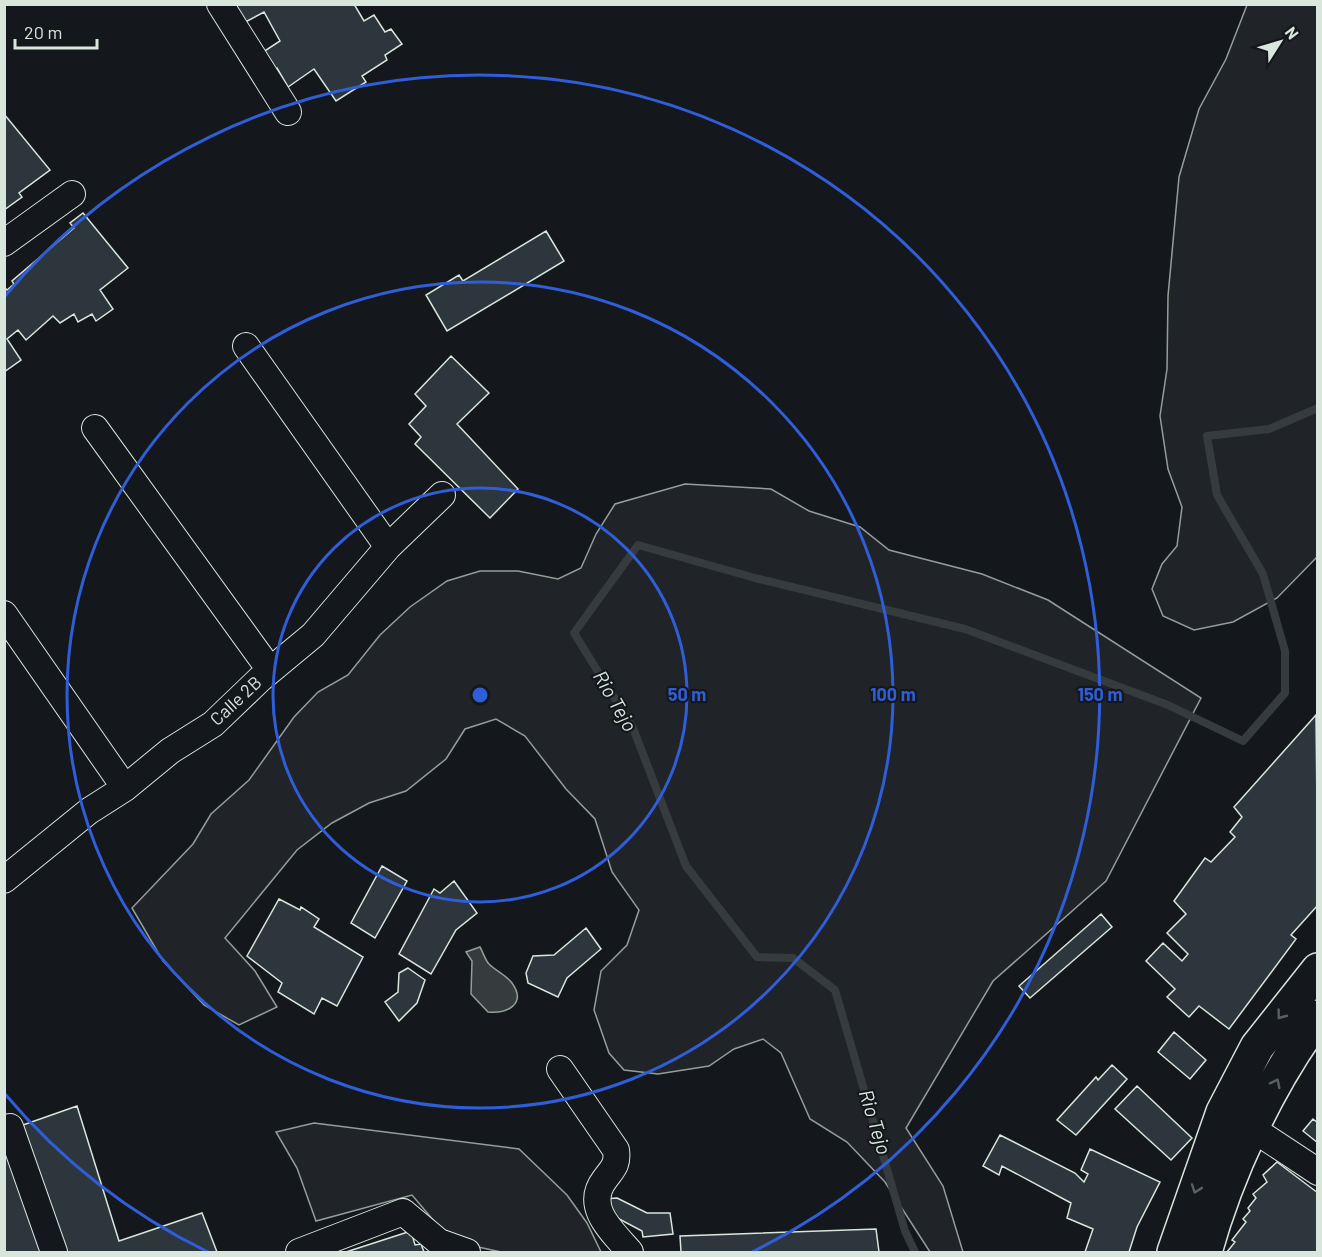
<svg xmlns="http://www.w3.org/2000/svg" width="1322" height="1257" viewBox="0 0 1322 1257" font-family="Barlow,sans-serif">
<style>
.green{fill:#202428;stroke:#939e99;stroke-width:1.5}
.water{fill:#363b3e;stroke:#939e99;stroke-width:1.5}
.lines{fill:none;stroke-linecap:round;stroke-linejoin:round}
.stream{stroke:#363b3e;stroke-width:8}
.building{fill:#2c363c;stroke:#d8e6dc;stroke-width:1.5}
.minor-casing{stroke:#d8e6dc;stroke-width:28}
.primary-casing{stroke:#d8e6dc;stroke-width:36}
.minor{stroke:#14181c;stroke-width:26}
.primary{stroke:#14181c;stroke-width:33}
.oneway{stroke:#59605f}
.ring{fill:none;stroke:#305dd8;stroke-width:3}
.labels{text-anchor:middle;stroke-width:4.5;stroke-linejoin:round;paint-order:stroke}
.street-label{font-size:18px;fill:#d8e6dc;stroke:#14181c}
.water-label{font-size:20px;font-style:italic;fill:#d8e6dc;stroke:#14181c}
.centre{fill:#305dd8;stroke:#14181c;stroke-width:3}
.ring-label{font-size:18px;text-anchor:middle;font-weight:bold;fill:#305dd8;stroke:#14181c;stroke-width:4.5;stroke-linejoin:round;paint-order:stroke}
</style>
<rect width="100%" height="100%" fill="#14181c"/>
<path class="green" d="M1247,5H1317V557L1277,598L1233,622L1194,630L1163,616L1152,589L1162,564L1177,546L1182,507L1168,469L1160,416L1167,369L1168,296L1179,177L1199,109L1226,59Z
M685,484L771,489L809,511L860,527L889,550L982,574L1048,600L1201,698L1106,881L993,981L906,1128L943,1186L963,1252H930L885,1182L847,1142L810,1119L781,1053L763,1039L734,1049L709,1066L658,1074L624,1070L609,1053L594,1010L601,971L627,945L639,910L612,872L595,819L566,789L525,736L496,719L465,729L446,759L406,791L369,803L332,823L297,850L225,938L255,971L277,1007L239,1025L204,1005L163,961L132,908L193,844L211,814L249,780L294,717L318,692L348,675L380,635L410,607L447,581L480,571H518L558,579L581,568L596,534L615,504Z
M314,1123L519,1149L567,1195L587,1223L601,1252H501L451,1241L412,1195L316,1221L297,1168L276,1132Z"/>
<path class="water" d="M480,947C483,952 485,960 489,964C496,971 506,975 512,983C527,1004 507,1014 488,1012L471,994L472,961L466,952Z"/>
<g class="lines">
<path class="stream" d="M915,1252L905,1231L835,990L793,958L757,957L686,866L633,728L574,633L638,545L755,578L965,629L1168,705L1243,741L1285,693V651L1263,574L1217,495L1207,436L1269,429L1318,408"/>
</g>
<path class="building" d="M226,4H354L364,21L374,15L385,32L391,29L402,44L385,55L387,60L362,76L366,82L336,101L314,69L288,87L277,68L269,73L257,56L280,41L264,12L238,26Z
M4,114L50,170L19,193L22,197L4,210Z
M83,213L128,268L100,290L113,309L96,321L92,314L78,322L74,314L60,323L53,316L26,340L18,330L7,339L21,360L4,372V287L7,290L14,284L12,281L74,228L70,223Z
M546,231L564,261L447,331L426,295L459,275L463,281Z
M451,356L489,393L457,424L518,489L490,518L415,444L421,437L409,424L426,406L415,394Z
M1316,715L1318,905L1291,935L1296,939L1229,1029L1199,1006L1189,1017L1167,997L1175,989L1146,961L1163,943L1182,961L1188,954L1167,933L1186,914L1174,901L1205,858L1211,862L1235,837L1230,832L1242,817L1234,807Z
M382,866L407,881L375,938L351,923Z
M454,881L477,913L456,930L431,974L399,954L434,889L440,893Z
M279,899L300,910L301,907L319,919L314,927L363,957L337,1006L322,998L314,1014L278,992L282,983L247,956Z
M1101,914L1112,927L1030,998L1019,986Z
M586,928L601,949L567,978L558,997L528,983L526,973L533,956L554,955Z
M408,968L425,980L417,1003L399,1021L385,1002L398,992L399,973Z
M1174,1032L1206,1060L1190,1079L1158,1052Z
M1112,1065L1127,1079L1076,1135L1057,1120L1096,1077L1098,1080Z
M1137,1086L1192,1138L1171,1160L1115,1109Z
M77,1106L119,1241L202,1213L217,1252H65L23,1125Z
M1313,1119L1318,1123V1143L1303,1131Z
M1000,1135L1075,1173L1084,1182L1088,1174L1081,1170L1090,1149L1160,1182L1137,1227L1129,1252H1085L1093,1229L1067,1218L1071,1203L1002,1166L999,1175L983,1166Z
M5,1150L41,1252H4Z
M1277,1162L1318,1193V1252H1227L1235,1242L1232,1240L1246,1222L1243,1219L1250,1211L1248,1208L1256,1198L1253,1194L1267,1182L1263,1175Z
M617,1198L647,1213H670L673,1234L643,1237L642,1231L606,1212L603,1199Z
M876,1229L879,1252H681L680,1236Z
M411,1231L415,1245L421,1244L424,1252H346Z"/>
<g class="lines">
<g class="minor-casing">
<path id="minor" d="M220,4L288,112
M4,243L72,194
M246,346L388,547
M95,428L270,670
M4,614L125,788
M4,880L89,811L125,788L170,751L213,724L260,679L313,635L388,547L442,495
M560,1069L616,1150C618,1165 613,1168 605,1179C583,1207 613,1232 630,1252
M10,1127L54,1252
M1253,1129L1318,1172
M299,1252L403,1212L439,1242L467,1252"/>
</g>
<g class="primary-casing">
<path id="primary" d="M1174,1252L1223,1112L1257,1047L1318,970
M1205,1252C1227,1173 1268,1084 1318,1017"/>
</g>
<use href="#minor" class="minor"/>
<use href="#primary" class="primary"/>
</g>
<defs><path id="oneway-chevron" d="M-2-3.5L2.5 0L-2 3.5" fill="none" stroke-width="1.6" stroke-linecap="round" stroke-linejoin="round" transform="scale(1.5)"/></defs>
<g class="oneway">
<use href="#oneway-chevron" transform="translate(1281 1015) rotate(127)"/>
<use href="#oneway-chevron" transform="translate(1276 1083) rotate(-63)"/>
<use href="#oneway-chevron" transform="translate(1196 1189) rotate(109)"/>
</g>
<g class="ring">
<circle cx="480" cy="695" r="207"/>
<circle cx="480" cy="695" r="413"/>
<path d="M208 1252A620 620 0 0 1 5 1094M5 296A620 620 0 1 1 752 1252"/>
</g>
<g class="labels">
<g class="street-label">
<text transform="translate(236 701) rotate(-43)" y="6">Calle 2B</text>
</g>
<g class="water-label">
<text transform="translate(615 701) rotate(60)" y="7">Rio Tejo</text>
<text transform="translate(875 1122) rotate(73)" y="7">Rio Tejo</text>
</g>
</g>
<circle cx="480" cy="695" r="9" class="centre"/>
<g class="ring-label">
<text x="687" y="701">50 m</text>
<text x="893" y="701">100 m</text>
<text x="1100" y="701">150 m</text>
</g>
<rect width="1322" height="1257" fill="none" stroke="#d8e6dc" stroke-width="12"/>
<g transform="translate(1280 42) rotate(53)" stroke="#14181c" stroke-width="4.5" paint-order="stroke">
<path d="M0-4.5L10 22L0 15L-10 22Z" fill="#d8e6dc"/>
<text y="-9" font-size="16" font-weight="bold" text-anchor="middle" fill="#d8e6dc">N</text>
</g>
<path d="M15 39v9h82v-9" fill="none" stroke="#d8e6dc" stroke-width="3"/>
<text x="24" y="39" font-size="18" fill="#d8e6dc" stroke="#14181c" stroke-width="4.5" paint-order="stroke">20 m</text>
</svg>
